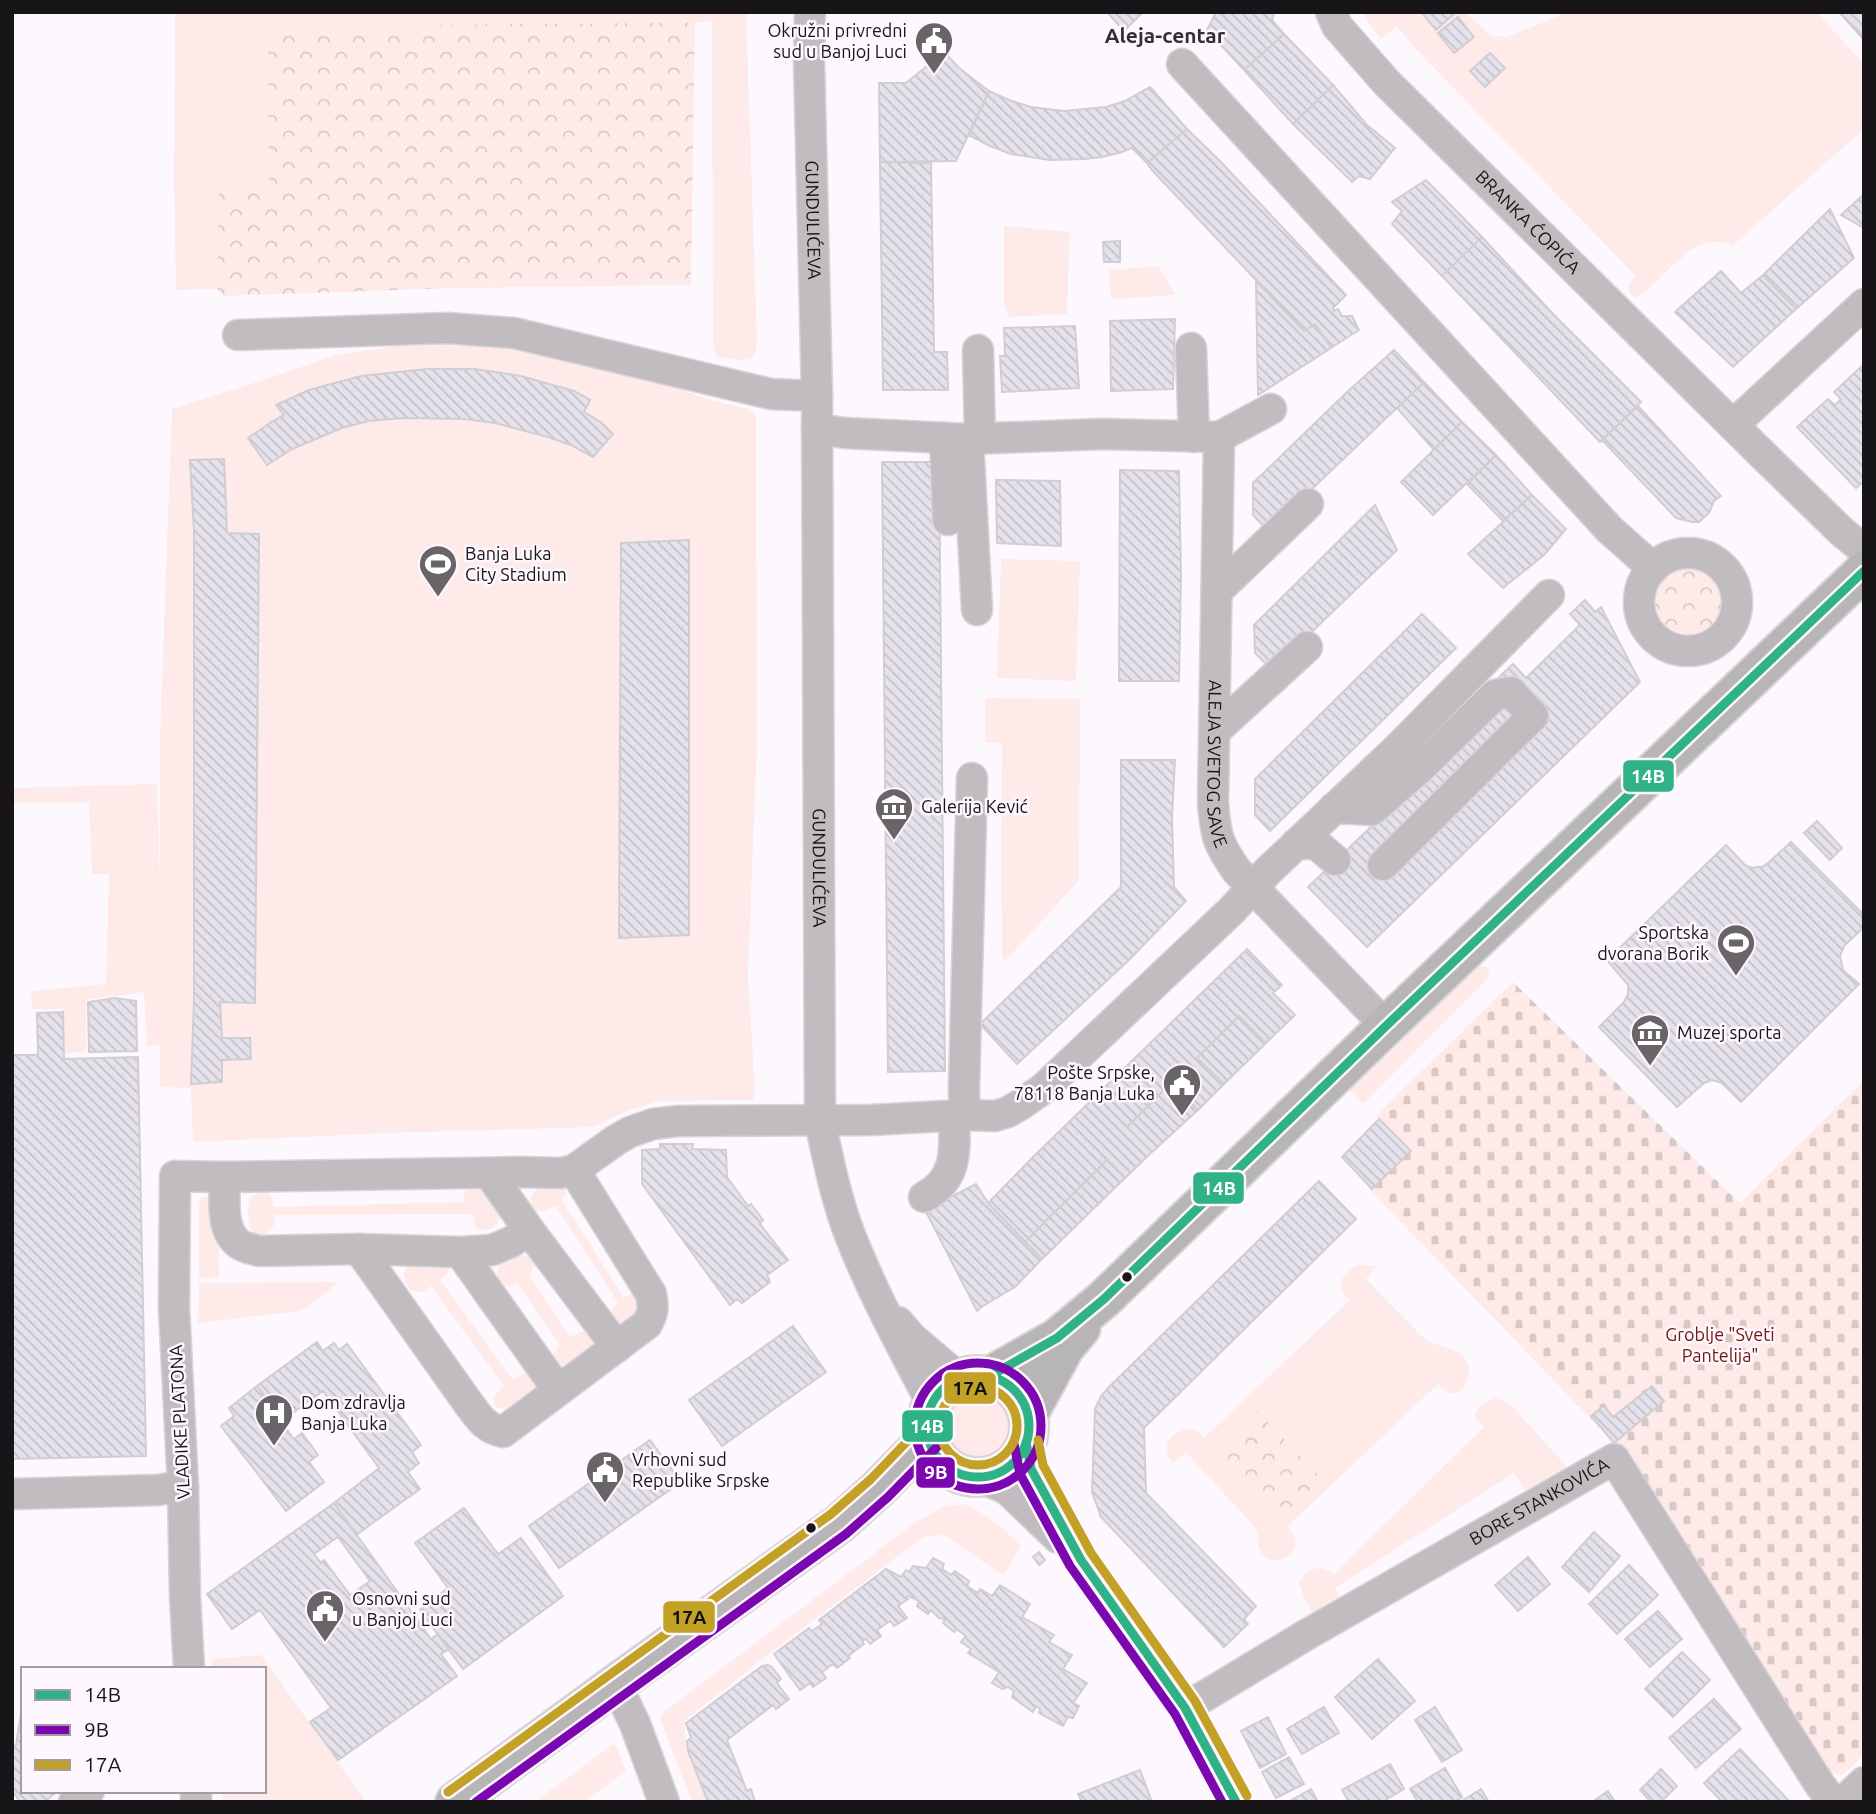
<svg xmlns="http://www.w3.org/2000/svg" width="1876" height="1814" viewBox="0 0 1876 1814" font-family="Ubuntu,sans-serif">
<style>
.green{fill:#feeae8}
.cemetery{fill:url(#cemetery-stones)}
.park{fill:url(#park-crowns)}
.building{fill:url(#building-back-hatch);stroke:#d0ced2;stroke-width:2;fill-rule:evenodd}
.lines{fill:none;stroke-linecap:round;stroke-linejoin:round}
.minor-casing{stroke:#d8d5d8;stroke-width:33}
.major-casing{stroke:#d8d5d8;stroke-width:42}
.minor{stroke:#c0bcbf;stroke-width:30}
.major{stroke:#b8b5b7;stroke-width:38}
.bus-1-casing{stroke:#fef7fe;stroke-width:14}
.bus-2-casing{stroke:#fef7fe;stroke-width:14}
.bus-3-casing{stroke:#fef7fe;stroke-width:14}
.bus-1{stroke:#2eb286;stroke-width:9}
.bus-2{stroke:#7b07b0;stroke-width:9}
.bus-3{stroke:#c3a127;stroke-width:9}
.bus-dot{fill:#181518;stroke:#fef7fe;stroke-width:2.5}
.labels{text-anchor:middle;stroke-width:5;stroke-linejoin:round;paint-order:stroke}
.poi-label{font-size:18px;fill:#181518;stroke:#fef7fe;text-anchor:start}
.street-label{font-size:18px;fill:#181518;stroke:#fef7fe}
.park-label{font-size:18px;fill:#721809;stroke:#fef7fe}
.quarter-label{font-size:21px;font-weight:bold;fill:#342d33;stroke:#fef7fe}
.line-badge{stroke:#fef7fe;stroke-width:2.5}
.badge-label{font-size:19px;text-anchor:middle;font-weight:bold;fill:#fff}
.pale-badge-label{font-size:19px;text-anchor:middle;font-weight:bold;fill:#111}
</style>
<defs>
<pattern id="cemetery-stones" width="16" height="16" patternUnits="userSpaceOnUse" patternTransform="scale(1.75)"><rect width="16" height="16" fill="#feeae8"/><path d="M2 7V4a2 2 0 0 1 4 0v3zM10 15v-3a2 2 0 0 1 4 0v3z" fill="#d9c8c6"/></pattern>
<pattern id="park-crowns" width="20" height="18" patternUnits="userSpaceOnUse" patternTransform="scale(1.75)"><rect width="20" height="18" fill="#feeae8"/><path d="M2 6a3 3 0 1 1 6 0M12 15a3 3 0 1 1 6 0" fill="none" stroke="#d9c8c6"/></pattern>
<pattern id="building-back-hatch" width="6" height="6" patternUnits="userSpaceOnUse" patternTransform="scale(1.75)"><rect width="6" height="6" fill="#e6e2ec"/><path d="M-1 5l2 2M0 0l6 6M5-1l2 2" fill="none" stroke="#c5c1ca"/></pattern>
</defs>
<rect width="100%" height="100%" fill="#fdf8fd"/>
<path class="green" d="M175,12H746L757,341C756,346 757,354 752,358C747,362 725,358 718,357L713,348L712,20L695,23L269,188L219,184L217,289L176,290L174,183Z
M1361,12H1465L1491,36L1507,37L1569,12H1816L1864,64V129L1732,246C1725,243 1718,241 1710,242C1688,245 1661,278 1644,293L1636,297L1632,296L1628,287L1636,276L1412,45L1397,26L1381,39Z
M1004,226L1070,232L1067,314L1008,317L1004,304Z
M1158,266L1176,295L1111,299L1109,270Z
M457,344L527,348L595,359L707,399L749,409L756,417L757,742L748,975L755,1095L752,1100L659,1101L624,1112L593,1127L386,1133L193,1142L191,1088L160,1087V1044L147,1047L144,992L86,1000V1051L65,1054L63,1009H32L31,991L106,984L109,874H92L89,803H12V788L157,784L160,884V737L172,409L245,386L337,355L396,346Z
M1001,559L1080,561L1076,681L997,678Z
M985,698L1080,699L1079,880L1007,959L1004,960L1002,957V917L1001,896L1002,743L985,742Z
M1486,966L1490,971L1488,978L1363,1104L1346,1087L1472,968Z
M482,1183L501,1211C500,1225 489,1236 475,1227L473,1214L275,1215C274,1219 275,1223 273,1226C270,1236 254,1238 250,1228C248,1220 248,1207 249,1199L257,1193H269L272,1198L273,1207L463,1202C466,1186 466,1187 482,1183Z
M561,1185L565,1188L566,1192L562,1200L624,1298L635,1292L649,1304L623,1326L618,1325L609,1313L618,1303L556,1206C548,1209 543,1213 534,1211C522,1188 545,1186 561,1185Z
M207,1196H211L218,1209L219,1277L199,1278V1205L201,1198Z
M517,1254C527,1256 530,1257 535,1265L529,1275L570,1337L585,1330L593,1335L594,1350L565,1369L558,1367L552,1356L560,1345L517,1283L509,1287L504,1286L497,1278L498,1267L501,1261Z
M408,1264H451L449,1271L440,1280L513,1380L524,1373H529C536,1382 537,1386 534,1397L512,1411L496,1407L494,1402V1396L504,1386L431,1286L422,1292L411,1291C404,1282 402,1274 408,1264Z
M1357,1265L1378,1266L1366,1279C1380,1293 1394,1308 1408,1322C1414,1328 1420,1336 1428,1341C1439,1347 1459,1348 1466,1360C1474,1372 1464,1401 1446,1391C1443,1390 1441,1387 1438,1384L1287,1527C1289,1530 1293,1532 1294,1536C1302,1552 1274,1571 1262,1553C1255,1545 1261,1537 1254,1526L1186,1452L1172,1464C1159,1443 1172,1429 1195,1429L1204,1438L1350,1300L1341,1290C1341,1277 1345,1271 1357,1265Z
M339,1282L306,1308L298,1311L198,1323L199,1283Z
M944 1425a36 36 0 1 1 72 0a36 36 0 1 1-72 0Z
M1496,1398L1509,1403L1573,1473L1531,1499L1514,1473L1335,1588L1345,1606L1317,1621L1305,1600L1299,1583C1309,1567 1317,1564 1334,1574L1484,1427L1475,1418C1476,1405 1485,1402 1496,1398Z
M964,1504C986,1513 1004,1529 1021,1546L1004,1576L946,1536L936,1535L923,1537L765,1657L684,1721L687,1750L707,1802H692L661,1721L662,1715L666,1710L919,1520L943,1507Z
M261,1655L366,1802H223L222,1791H264V1669H212V1659Z
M613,1744L617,1747L626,1771L584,1802H535Z"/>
<path class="cemetery" d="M1513,982L1740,1203L1864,1080V1755L1842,1775L1825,1773L1626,1455L1370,1190L1410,1151L1376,1116Z"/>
<path class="park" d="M695,23L691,285L456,288L223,296L217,289L219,184L269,187L268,29L500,24Z
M1647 602a41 41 0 1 1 82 0a41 41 0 1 1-82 0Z
M1257,1411L1322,1479L1279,1518L1215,1451Z"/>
<path class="building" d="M1107,12H1143L1124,31Z
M1216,12H1274L1272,20L1284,34L1244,70L1207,30Z
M1456,12L1436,30L1422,13V12Z
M1839,12H1864V40Z
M1458,17L1474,37L1454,53L1438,33Z
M1284,34L1333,85L1293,124L1244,70Z
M944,52L959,68L989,91L956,161L880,162L879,83H906Z
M1490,53L1505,68L1485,87L1470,71Z
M1333,85L1367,125L1395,148L1370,179L1359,176L1352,182L1293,124Z
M1150,87L1187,129L1147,163L1132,148L1119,153L1102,157L1084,159L1050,160L1011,154L990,146L969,135L989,91L1009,100L1031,107L1064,111L1106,107L1125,101Z
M1187,129L1220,161L1346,295L1333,308L1334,311L1338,309L1342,316H1352L1359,330L1331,348L1315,324L1304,331L1152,170L1147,163Z
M880,162L931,163L934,352H947L948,390H883Z
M1426,180L1482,237L1442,276L1392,224L1402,211L1392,202Z
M1864,194V228L1841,215Z
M1830,209L1854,258L1796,309L1763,275Z
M1482,237L1554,315L1641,402L1600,442L1442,276Z
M1120,241V262H1104L1103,242Z
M1721,271L1741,293L1763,275L1796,309L1733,367L1675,312Z
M1256,281L1304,331L1315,324L1331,348L1258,395Z
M1175,319L1173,389L1111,391L1110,321Z
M1075,326L1079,388L1002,392L1000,356H1005L1004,328Z
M1394,350L1424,382L1268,531L1253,515V483L1346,393Z
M1864,364V481L1856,488L1797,427L1828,399L1835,405L1841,399L1834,392Z
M427,369H475L521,376L574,391L590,400L584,412L602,423L613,434L593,457L571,445L548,437L495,423L465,419L403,418L368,421L342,428L292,449L267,465L248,438L273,421L284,415L276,405L309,390L361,376Z
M1424,382L1462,422L1434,450L1397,408Z
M1638,406L1721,496L1714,501L1709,513L1699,522H1692L1676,518L1602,440Z
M1462,422L1496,455L1433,515L1401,482Z
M1496,455L1532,495L1503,521L1467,484Z
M224,459L227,533L259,534L255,1003L220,1002L222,1038H250L251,1059L222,1060V1082L191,1084L194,999V532L190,460Z
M882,462H939L945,1071L888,1072Z
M1120,470L1179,471L1181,576L1179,681H1119Z
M996,480L1060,481L1061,546L997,543Z
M1532,495L1566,529L1544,555L1503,588L1468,554Z
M1375,505L1397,550L1272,670L1255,653L1254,625Z
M689,540V935L619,938L621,543Z
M1585,600L1595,612L1601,607L1640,682L1367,947L1308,887L1399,800L1459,715L1513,664L1526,678L1580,625L1570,614Z
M1422,614L1456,648L1270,831L1255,815V779Z
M1121,760H1175L1172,817L1174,887L1186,901L1129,960L1017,1064L980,1024L1121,887Z
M1817,821L1842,848L1830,860L1804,833Z
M1791,842L1864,915V927L1844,946L1840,956L1843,970L1859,984L1741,1102L1722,1083L1712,1080L1704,1083L1677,1107L1599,1027L1624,1002L1628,994V985L1607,960L1726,845L1745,865L1752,868L1757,867H1762L1768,863Z
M1247,949L1282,985L1273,993L1295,1015L1266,1043L1239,1016L1197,1058L1224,1084L1198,1110L1171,1083L1127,1127L1152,1152L1125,1178L1107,1160L1025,1242L988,1203L1035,1155Z
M115,998L136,1001L137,1051L89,1052L88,1002Z
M63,1012L64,1059L138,1057L146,1456L12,1459V1055H38L37,1013Z
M1239,1016L1266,1043L1224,1084L1197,1058Z
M1171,1083L1198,1110L1152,1152L1127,1127Z
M1379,1119L1411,1151L1372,1189L1342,1157Z
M660,1144H693L692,1149L726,1150L727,1177L748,1206L751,1204L763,1220L760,1224L788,1260L767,1275L770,1282L742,1303L737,1299L730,1305L642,1184V1150L660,1149Z
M1107,1160L1125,1178L1042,1259L1025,1242Z
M1319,1181L1356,1219L1144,1428L1146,1493L1256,1606L1244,1619L1248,1624L1224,1647L1101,1517L1092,1492L1095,1409L1101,1396L1108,1388Z
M976,1184L988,1203L1042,1259L1015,1287L983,1306L977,1311L925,1210Z
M793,1326L826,1372L722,1446L689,1400Z
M317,1342L323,1351L334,1343L339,1350L347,1344L421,1445L412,1452L419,1463L408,1472L420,1489L356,1535L334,1503L379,1468L323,1391L283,1420L257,1386Z
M257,1386L283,1420L281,1422L294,1439L302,1433L318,1455L309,1462L324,1482L286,1511L221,1426L234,1416L229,1408Z
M1652,1386L1664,1401L1614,1443L1591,1416L1604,1406L1613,1417Z
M650,1440L681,1482L559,1568L529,1526Z
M334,1503L431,1639L438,1634L449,1649L441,1654L457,1676L338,1760L310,1722L331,1708L260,1610L232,1629L207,1594ZM338,1537L370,1581L350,1595L324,1560L321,1563L314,1554Z
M464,1508L498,1554L521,1538L563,1596L463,1669L420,1610L448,1588L415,1543Z
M1594,1532L1620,1556L1589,1592L1562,1567Z
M1039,1552L1045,1560L1039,1565L1033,1557Z
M1528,1557L1550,1584L1518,1611L1495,1585Z
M933,1558L944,1564L942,1569L951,1575L955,1571L969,1581L967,1586L978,1593L980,1589L992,1596L1000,1585L1030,1604L1022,1617L1054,1635L1049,1642L1072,1655L1063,1669L1087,1683L1073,1703L1079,1706L1073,1718L1068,1717L1063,1726L1039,1713L1040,1709L1036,1706L1033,1712L1012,1697L1014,1691L1008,1687L1002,1689L992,1683L999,1672L968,1653L971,1649L961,1642L966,1636L956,1629L954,1632L943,1623L945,1619L939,1618L931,1610L928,1614L917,1606L919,1601L909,1596L906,1597L908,1599L898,1606L907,1618L894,1626L890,1621L877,1630L881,1636L870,1644L866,1639L862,1641L864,1644L848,1656L850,1658L837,1668L833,1664L822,1672L826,1678L813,1687L810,1683L800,1690L774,1654L809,1628L812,1631L822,1624L819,1620L886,1569L901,1577L906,1570L909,1572L913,1566L926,1568Z
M1629,1565L1658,1595L1617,1634L1589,1604Z
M1658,1611L1682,1639L1650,1667L1625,1639Z
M1682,1652L1710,1680L1673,1717L1645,1689Z
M1378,1659L1415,1701L1372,1739L1335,1697Z
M768,1665L772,1667L781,1679L777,1683L789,1699L776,1709L773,1705L727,1740L747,1791L751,1789L755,1802H708L688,1751L687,1741L691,1738L686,1723L762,1666Z
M1714,1699L1741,1729L1696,1768L1669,1738Z
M22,1707L23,1791H58L44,1802H20L12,1790V1748L16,1745Z
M1324,1707L1339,1733L1302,1754L1287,1729Z
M1435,1707L1462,1750L1442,1762L1415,1720Z
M1268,1717L1286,1754L1260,1768L1241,1731Z
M1740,1749L1789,1801L1788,1802H1722L1704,1783Z
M1289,1757L1304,1784L1276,1798L1262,1772Z
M1390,1764L1404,1789L1382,1802H1349L1342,1790Z
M1445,1768L1462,1797L1454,1802H1418L1410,1789Z
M1661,1769L1677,1786L1661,1802H1651L1640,1790Z
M1140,1770L1152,1802H1082L1078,1794Z
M1311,1789L1318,1802H1288Z
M1481,1789L1489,1802H1464L1463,1800Z
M1608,1791L1615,1802H1592Z"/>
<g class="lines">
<g class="minor-casing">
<g id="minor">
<path id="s1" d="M810,12L809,61L817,396L820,1121C828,1159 836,1199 850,1235C873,1294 903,1348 932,1404"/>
<path id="s2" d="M1331,12L1337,26L1386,82L1764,456L1841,531L1864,550"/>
<path d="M1182,64L1610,530L1653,568"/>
<path d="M238,335L447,328L514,333L771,394L817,396"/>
<path d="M1191,348L1194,437"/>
<path d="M978,350L980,439"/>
<path d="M1733,425L1864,304"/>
<path d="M817,429L845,433L968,439L1102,434L1219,437L1271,409"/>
<path id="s3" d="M1219,437L1213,803C1216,836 1217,843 1237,871L1386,1026"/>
<path d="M945,438L948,520"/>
<path d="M968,439L977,610"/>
<circle cx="1688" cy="602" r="49"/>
<path d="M1217,591L1308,504"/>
<path d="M1215,731L1307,647"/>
<path d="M1334,808L1372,810L1421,767L1495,695L1511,692L1533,716L1383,865"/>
<path d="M1296,844H1316L1335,860"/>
<path d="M965,1115L964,1089L972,778"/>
<path d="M225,1177C225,1196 220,1229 238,1243C244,1248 252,1249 259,1251L359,1249L460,1252L492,1250L511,1242L529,1230L489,1173"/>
<path d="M924,1197C958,1179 955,1150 954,1116"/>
<path d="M529,1230L617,1347"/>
<path d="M359,1249L471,1407C480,1419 487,1429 503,1432L647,1324C653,1313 654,1307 651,1294L574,1170"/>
<path d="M460,1252L558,1390"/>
<path d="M898,1322L912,1338L959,1378"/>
<path d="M1026,1442L1031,1469L1081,1560L1117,1609L1185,1708L1236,1802"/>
<path d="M979,1477L1007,1489L1058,1538"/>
<path d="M12,1494L158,1490L183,1486"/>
<path d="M189,1669L185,1597L183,1486L174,1308L175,1176L225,1177L520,1172L561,1173L574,1170L616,1140L630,1132L653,1124L678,1121L870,1120L965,1115L995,1116L1008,1112L1020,1105L1044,1088L1231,911L1268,871L1396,750L1549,595"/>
<path d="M616,1684L635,1724L664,1802"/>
<path id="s4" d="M1185,1708L1306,1635L1614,1459L1820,1785L1833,1802"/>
<path d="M196,1791V1802"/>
<path d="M74,1802L89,1791"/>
<path d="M1843,1802L1864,1782"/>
</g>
</g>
<g class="major-casing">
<path id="major" d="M927 1426a51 51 0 1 1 102 0a51 51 0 1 1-102 0Z
M990,1376L1057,1338L1104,1299L1386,1026L1864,571
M1028,1415L1065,1347L1081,1328
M455,1802L616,1684L839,1524L879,1488L928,1438"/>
</g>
<use href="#minor" class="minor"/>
<use href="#major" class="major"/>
<g class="bus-1-casing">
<path id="bus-1" d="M927 1426a51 51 0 1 1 102 0a51 51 0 1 1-102 0Z
M990,1376L1057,1338L1104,1299L1386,1026L1864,571
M1026,1442L1031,1469L1081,1560L1185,1708L1236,1802"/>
</g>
<g class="bus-2-casing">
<path id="bus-2" d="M915 1426a63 63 0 1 1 126 0a63 63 0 1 1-126 0Z
M1014,1444L1020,1474L1070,1566L1175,1714L1222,1802
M476,1802L846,1534L888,1497L937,1447"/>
</g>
<g class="bus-3-casing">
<path id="bus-3" d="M939 1426a39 39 0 1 1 78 0a39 39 0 1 1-78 0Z
M1038,1440L1043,1465L1091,1553L1195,1701L1247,1796
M448,1792L831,1514L871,1479L919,1429"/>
</g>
<use href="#bus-1" class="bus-1"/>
<use href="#bus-2" class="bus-2"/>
<use href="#bus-3" class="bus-3"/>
</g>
<defs>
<g id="civic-pin" transform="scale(2.0125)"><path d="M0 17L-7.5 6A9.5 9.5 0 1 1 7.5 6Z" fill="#686468" stroke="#fef7fe"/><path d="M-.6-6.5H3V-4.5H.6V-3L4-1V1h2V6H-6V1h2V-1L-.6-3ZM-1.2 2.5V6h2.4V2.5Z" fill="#fff"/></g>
<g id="stadium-pin" transform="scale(2.0125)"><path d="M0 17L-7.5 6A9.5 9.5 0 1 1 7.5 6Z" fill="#686468" stroke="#fef7fe"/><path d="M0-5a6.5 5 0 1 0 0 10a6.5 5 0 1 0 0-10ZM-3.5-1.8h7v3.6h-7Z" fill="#fff"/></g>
<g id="museum-pin" transform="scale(2.0125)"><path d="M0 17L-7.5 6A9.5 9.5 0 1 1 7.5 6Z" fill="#686468" stroke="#fef7fe"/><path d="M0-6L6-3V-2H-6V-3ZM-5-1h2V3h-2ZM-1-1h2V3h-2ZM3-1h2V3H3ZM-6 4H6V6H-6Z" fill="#fff"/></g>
<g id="hospital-pin" transform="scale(2.0125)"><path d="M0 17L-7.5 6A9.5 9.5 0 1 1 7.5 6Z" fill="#686468" stroke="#fef7fe"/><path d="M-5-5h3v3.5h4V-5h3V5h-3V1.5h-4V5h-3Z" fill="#fff"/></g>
</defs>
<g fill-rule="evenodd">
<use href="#civic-pin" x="934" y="41"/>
<use href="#stadium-pin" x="438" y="564"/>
<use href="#museum-pin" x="894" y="807"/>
<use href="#stadium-pin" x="1736" y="943"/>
<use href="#museum-pin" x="1650" y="1033"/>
<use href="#civic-pin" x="1182" y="1083"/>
<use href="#hospital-pin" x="274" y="1413"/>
<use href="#civic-pin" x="605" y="1470"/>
<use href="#civic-pin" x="325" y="1609"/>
</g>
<g class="bus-dot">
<circle cx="1127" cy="1277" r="6"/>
<circle cx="811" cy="1528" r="6"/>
</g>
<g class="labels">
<g class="poi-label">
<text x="907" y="37" text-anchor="end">Okružni privredni<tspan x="907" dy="21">sud u Banjoj Luci</tspan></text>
<text x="465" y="560">Banja Luka<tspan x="465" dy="21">City Stadium</tspan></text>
<text x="921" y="813">Galerija Kević</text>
<text x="1709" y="939" text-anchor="end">Sportska<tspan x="1709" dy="21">dvorana Borik</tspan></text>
<text x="1677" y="1039">Muzej sporta</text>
<text x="1155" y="1079" text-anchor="end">Pošte Srpske,<tspan x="1155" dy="21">78118 Banja Luka</tspan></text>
<text x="301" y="1409">Dom zdravlja<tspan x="301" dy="21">Banja Luka</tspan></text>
<text x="632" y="1466">Vrhovni sud<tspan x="632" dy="21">Republike Srpske</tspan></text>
<text x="352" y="1605">Osnovni sud<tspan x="352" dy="21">u Banjoj Luci</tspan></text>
</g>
<g class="street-label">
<text dy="6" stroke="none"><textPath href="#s1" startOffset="208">GUNDULIĆEVA</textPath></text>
<text dy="6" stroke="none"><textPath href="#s2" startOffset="289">BRANKA ĆOPIĆA</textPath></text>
<text dy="6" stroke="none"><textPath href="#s3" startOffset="327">ALEJA SVETOG SAVE</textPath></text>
<text dy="6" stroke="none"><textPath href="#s1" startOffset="856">GUNDULIĆEVA</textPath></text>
<text transform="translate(180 1422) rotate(-93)" y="6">VLADIKE PLATONA</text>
<text dy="6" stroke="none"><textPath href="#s4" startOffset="410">BORE STANKOVIĆA</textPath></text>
</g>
<g class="park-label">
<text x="1720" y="1341">Groblje "Sveti<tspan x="1720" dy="21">Pantelija"</tspan></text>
</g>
<g class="quarter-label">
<text x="1165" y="43">Aleja-centar</text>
</g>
</g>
<g class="line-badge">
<rect x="1622" y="759" width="53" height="34" rx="7" fill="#2eb286"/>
<rect x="1192" y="1171" width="53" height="34" rx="7" fill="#2eb286"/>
<rect x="943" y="1371" width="54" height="34" rx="7" fill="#c3a127"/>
<rect x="901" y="1409" width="53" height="34" rx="7" fill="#2eb286"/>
<rect x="915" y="1456" width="41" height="33" rx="7" fill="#7b07b0"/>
<rect x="662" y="1600" width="54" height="34" rx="7" fill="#c3a127"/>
</g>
<g class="badge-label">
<text x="1648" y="783">14B</text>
<text x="1219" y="1195">14B</text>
<text x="927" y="1433">14B</text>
<text x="936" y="1479">9B</text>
</g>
<g class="pale-badge-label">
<text x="970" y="1395">17A</text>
<text x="689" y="1624">17A</text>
</g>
<rect width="1876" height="1814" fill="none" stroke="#181518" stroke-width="28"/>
<rect x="21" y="1667" width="245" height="126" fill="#fef7fe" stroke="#a29da2" stroke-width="2"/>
<rect x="35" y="1690" width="35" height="10" fill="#2eb286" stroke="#a29da2" stroke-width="2"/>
<text x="84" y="1702" font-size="21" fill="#181518">14B</text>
<rect x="35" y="1725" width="35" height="10" fill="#7b07b0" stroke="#a29da2" stroke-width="2"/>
<text x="84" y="1737" font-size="21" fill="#181518">9B</text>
<rect x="35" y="1760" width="35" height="10" fill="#c3a127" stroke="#a29da2" stroke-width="2"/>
<text x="84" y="1772" font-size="21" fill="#181518">17A</text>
</svg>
